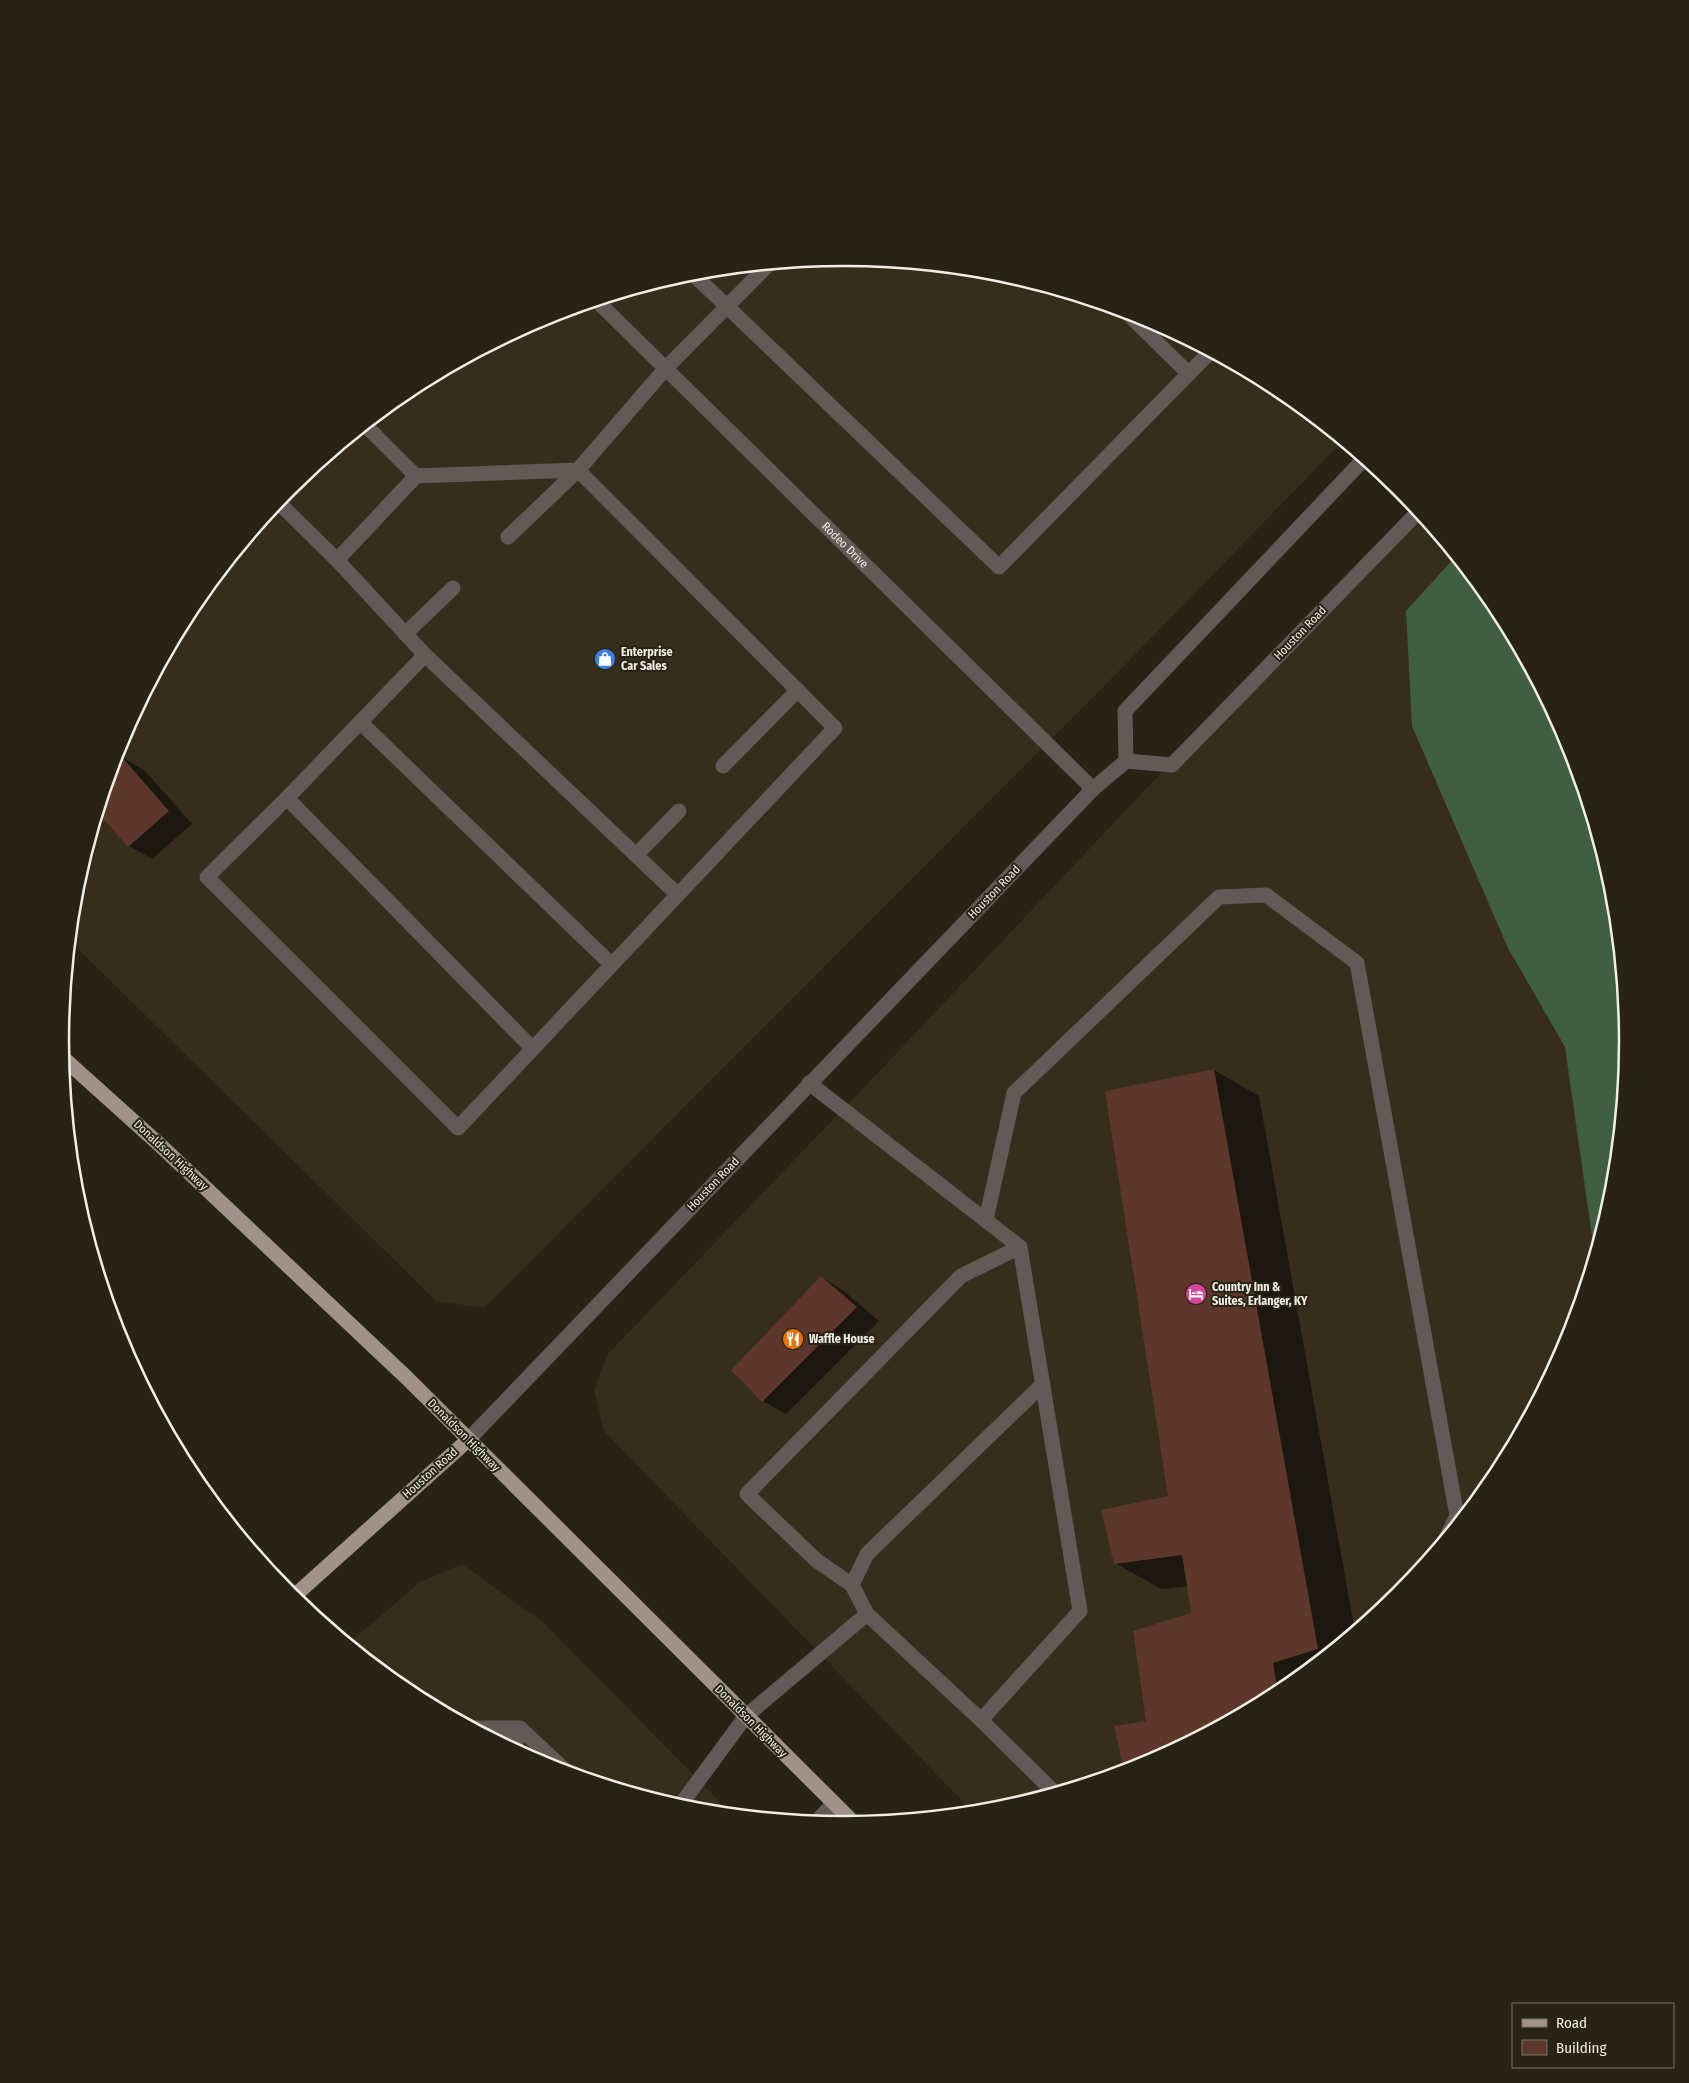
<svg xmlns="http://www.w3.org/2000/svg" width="1689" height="2083" viewBox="0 0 1689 2083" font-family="'Fira Sans Condensed',sans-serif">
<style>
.commercial{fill:#362d1d}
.forest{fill:#405e41}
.shadow{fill:#0007}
.building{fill:#5d372b}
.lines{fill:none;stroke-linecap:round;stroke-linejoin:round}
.lane{stroke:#625a56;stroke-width:15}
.street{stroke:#625a56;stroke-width:15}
.primary{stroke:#a09189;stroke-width:15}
.labels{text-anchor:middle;stroke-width:4;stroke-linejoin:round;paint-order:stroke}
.street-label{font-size:12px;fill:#f1efe5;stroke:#282315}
.poi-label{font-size:12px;font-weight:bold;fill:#f1efe5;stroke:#282315;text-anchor:start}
.rim{fill:none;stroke:#f1efe5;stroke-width:2.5}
</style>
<rect width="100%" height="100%" fill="#282315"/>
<path class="commercial" d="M845,257L998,272L1145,317L1281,389L1343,441L1118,672L484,1308L436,1301L70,941L75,888L120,741L192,605L290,487L409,389L545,317L692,272Z
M1414,505L1497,606L1569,742L1614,889L1629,1042L1614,1195L1569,1342L1497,1478L1399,1596L1280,1694L1144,1766L997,1811L974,1813L604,1431L594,1390L607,1355L874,1077Z
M462,1564L545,1624L733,1815L691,1811L544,1766L408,1694L348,1644L420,1582Z"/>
<path class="forest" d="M1456,556L1497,606L1569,742L1614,889L1629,1042L1614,1195L1595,1257L1565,1047L1508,948L1412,726L1406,611Z"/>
<path class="shadow" d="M122,757L145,771L192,824L152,859L129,846L99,811L112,766Z
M1214,1070L1259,1096L1355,1632L1280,1694L1144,1766L1132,1770L1124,1765L1147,1722L1193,1614L1188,1586L1161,1589L1115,1563L1170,1497Z
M821,1277L844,1291L879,1321L786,1414L763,1401Z"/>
<path class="building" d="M121,756L169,811L128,847L98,813L113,763Z
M1214,1069L1318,1649L1273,1663L1278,1695L1153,1762L1123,1766L1114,1726L1146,1721L1133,1631L1191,1613L1182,1555L1114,1564L1101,1510L1168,1496L1105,1091Z
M821,1276L857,1307L762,1402L731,1370Z"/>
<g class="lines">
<path class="lane" d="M691,272L999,567L1210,352
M1125,311L1189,374
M365,425L416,476L578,470
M278,502L337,560L425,655
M508,537L578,470
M337,560L416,476
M405,634L453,588
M360,722L612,965
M723,766L798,690
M287,798L425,655L678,895
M636,855L679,811
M533,1049L287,798L207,877L458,1128L835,728L578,470L666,368L769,264
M809,1083L1020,1247L1080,1611L981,1720L1055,1793
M986,1220L1014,1093L1219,897L1266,895L1357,963L1457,1516L1444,1542
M852,1585L816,1560L747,1494L961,1276L1020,1247
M867,1614L852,1585L867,1554L1043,1384
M473,1728H520L568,1773
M499,1742L520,1728
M514,1750L520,1728
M679,1807L746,1716L867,1614L981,1720
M815,1823L834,1803"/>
<g class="street">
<path id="s1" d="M597,301L1093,789"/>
<path d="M1126,761L1125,711L1365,458"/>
<path d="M468,1440L1093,789L1126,761L1172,765L1419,511"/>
</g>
<path class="primary" d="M61,1056L161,1146L407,1378L856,1825
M292,1598L468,1440"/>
</g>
<defs>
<g id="shop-disc" transform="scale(1.125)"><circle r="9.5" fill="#3f7fe0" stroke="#282315"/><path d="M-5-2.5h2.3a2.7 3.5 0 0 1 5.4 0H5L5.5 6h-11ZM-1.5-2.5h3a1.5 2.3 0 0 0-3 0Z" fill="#fff"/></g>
<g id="hotel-disc" transform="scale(1.125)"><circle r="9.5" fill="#d1479c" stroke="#282315"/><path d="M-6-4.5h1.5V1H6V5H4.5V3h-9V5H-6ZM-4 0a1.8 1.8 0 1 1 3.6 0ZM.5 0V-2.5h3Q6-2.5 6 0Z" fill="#fff"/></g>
<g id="restaurant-disc" transform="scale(1.125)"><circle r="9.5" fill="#e8710a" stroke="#282315"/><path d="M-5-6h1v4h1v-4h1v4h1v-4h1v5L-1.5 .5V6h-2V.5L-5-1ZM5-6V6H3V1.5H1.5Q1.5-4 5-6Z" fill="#fff"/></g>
</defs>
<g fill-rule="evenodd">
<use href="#shop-disc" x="605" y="659"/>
<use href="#hotel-disc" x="1196" y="1294"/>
<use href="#restaurant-disc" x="793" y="1339"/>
</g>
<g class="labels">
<g class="street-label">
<text dy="4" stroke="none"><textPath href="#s1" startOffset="348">Rodeo Drive</textPath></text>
<text transform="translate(1300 633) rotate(-46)" y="4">Houston Road</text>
<text transform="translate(994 892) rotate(-46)" y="4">Houston Road</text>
<text transform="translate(171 1155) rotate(43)" y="4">Donaldson Highway</text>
<text transform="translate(713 1184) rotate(-46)" y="4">Houston Road</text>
<text transform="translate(464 1435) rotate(45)" y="4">Donaldson Highway</text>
<text transform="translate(430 1473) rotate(-42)" y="4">Houston Road</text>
<text transform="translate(751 1721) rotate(45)" y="4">Donaldson Highway</text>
</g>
<g class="poi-label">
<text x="621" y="656">Enterprise<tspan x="621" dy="14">Car Sales</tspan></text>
<text x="1212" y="1291">Country Inn &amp;<tspan x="1212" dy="14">Suites, Erlanger, KY</tspan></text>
<text x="809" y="1343">Waffle House</text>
</g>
</g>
<path d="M0 0H1689V2083H0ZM69 1041a775 775 0 1 1 1550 0a775 775 0 1 1-1550 0Z" fill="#282315" fill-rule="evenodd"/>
<path class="rim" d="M69 1041a775 775 0 1 1 1550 0a775 775 0 1 1-1550 0Z"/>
<rect x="1512" y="2003" width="162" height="65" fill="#282315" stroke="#787568"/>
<rect x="1522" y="2019" width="25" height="8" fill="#a09189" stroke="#787568"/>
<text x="1556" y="2028" font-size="15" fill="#f1efe5">Road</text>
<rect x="1522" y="2040" width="25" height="15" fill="#5d372b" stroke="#787568"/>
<text x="1556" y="2053" font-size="15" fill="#f1efe5">Building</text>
</svg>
